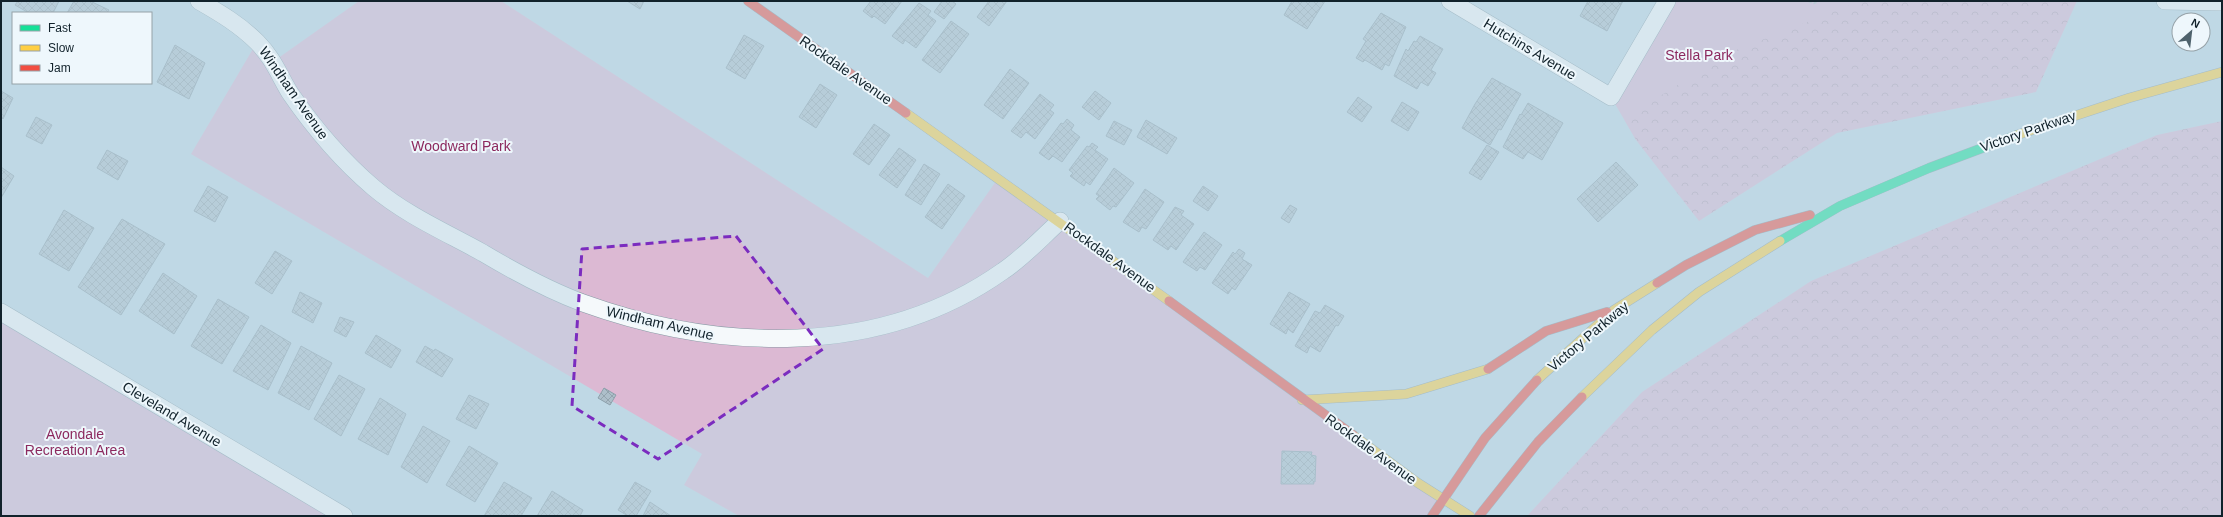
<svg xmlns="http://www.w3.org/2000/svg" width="2223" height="517" viewBox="0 0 2223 517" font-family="Arial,sans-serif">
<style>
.green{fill:#dcb9d3}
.forest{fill:url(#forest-crowns)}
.building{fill:url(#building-cross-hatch);stroke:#8da0ab}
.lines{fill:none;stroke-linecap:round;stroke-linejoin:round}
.street-casing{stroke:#879aa5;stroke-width:18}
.fast-casing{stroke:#879aa5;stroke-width:10}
.slow-casing{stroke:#879aa5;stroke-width:10}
.jam-casing{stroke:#879aa5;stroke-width:10}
.path{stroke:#b4bdc2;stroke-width:2.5;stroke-dasharray:3 2;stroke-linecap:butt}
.street{stroke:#f5f9fb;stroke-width:17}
.fast{stroke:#16e098;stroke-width:9}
.slow{stroke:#ffcf43;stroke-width:9}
.jam{stroke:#f24e42;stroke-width:9}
.marked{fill:none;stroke:#7b2cbf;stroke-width:3;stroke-dasharray:8 5;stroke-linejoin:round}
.labels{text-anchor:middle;stroke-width:4;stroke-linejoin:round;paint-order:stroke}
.street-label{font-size:14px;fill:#11222b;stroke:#eef7fc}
.park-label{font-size:14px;fill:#8c295e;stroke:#eef7fc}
</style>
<defs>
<pattern id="forest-crowns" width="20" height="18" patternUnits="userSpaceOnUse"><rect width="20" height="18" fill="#dcb9d3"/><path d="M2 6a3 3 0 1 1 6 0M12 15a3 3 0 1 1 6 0" fill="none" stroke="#bc9fb5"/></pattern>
<pattern id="building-cross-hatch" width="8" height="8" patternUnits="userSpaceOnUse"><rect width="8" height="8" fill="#adbfca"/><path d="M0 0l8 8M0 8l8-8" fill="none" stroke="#94a4ae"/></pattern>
</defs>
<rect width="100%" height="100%" fill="#bfd8e5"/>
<path class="green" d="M359,1H501L928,278L999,177L1442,499L1432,516H739L684,485L702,454L191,154L257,42L274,61Z
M1667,1H1981L1636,140L1611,97Z
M1,312L344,516H1Z"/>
<path class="forest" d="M1860,1H2077L2036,92L1837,133L1699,221L1636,140L1624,119L1726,54Z
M2222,121V516H1527L1642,392L1811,281L2157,135Z"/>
<path class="building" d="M18,1H59L53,13H29L15,5Z
M74,1H90L109,10L107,13H67Z
M627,1H644L640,9Z
M871,1H902L885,24L874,16L872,18L863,11Z
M942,1H952L956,4L944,19L934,12Z
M989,1H1007L989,26L977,17Z
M1292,1H1325L1307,29L1284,15Z
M1588,1H1623L1607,31L1580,16Z
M919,3L931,11L928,15L936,21L916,48L905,40L903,44L892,36Z
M1381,13L1406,27L1389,66L1385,64L1382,70L1365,60L1363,62L1356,58L1366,41L1363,39Z
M951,21L969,34L940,73L922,60Z
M744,35L764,46L745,79L726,68Z
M1420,36L1443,49L1431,70L1436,73L1428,86L1421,82L1417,89L1394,76L1406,49L1408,51L1414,41L1416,42Z
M175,45L205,63L189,99L157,82Z
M1010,69L1029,83L1003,119L984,105Z
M1492,78L1521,94L1501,130L1499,129L1490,145L1462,128L1475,104Z
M820,84L837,95L816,128L799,117Z
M1,91L13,98L3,119L1,117Z
M1095,91L1111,103L1099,120L1082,107Z
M1040,94L1054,105L1050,110L1054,113L1035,139L1026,132L1021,138L1011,131Z
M1358,97L1372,107L1362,122L1347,112Z
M1402,102L1419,112L1408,131L1391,121Z
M1528,103L1563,123L1542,160L1528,152L1523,159L1503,147L1520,114L1521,115Z
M36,117L52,125L42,144L26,136Z
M1067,119L1074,125L1071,130L1080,137L1062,162L1053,156L1049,160L1039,153L1061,123L1063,124Z
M1146,120L1177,138L1167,154L1137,137Z
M1114,121L1132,130L1124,145L1106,136Z
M874,124L890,135L869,165L853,154Z
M1092,143L1098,147L1095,150L1108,159L1090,185L1086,182L1084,186L1070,176L1073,173L1069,170L1087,146L1089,147Z
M1487,145L1499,152L1481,180L1469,173Z
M899,148L916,160L897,188L879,175Z
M107,150L128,161L118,180L97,168Z
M1616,162L1638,185L1598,222L1577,199Z
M924,164L940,174L921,205L905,195Z
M1,167L14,176L1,198Z
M1114,168L1134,183L1116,207L1113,206L1110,210L1096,199L1099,196L1096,194Z
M948,184L965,196L942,229L925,217Z
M208,186L228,197L215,222L194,211Z
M1203,186L1218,196L1208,211L1193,201Z
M1145,189L1164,202L1146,229L1142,227L1139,232L1123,222Z
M1290,205L1297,209L1289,223L1281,218Z
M1175,207L1184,211L1181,215L1194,224L1176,250L1171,246L1168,250L1153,240Z
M64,210L94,228L69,271L39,254Z
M122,219L165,244L121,315L78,287Z
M1204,232L1222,245L1205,270L1200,267L1197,271L1183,262Z
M1239,249L1245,253L1242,259L1252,265L1235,290L1232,288L1228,294L1212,283L1233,252L1235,254Z
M275,251L292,261L272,294L255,283Z
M163,273L197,296L174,334L139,311Z
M300,292L322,303L313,323L292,312Z
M1289,292L1310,304L1293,333L1288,329L1286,334L1270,324Z
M218,299L249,317L222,364L191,346Z
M1325,305L1344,316L1338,326L1336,325L1320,352L1310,346L1307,353L1295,346L1315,311L1320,313Z
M340,317L354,322L346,337L334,331Z
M261,325L291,343L268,390L233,371Z
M376,335L401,350L391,368L365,353Z
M301,346L332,363L309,410L278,393Z
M425,346L434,351L435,349L453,359L442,377L416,362Z
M339,375L365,389L341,436L314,419Z
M604,388L616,395L610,405L598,398Z
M469,395L489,404L476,429L456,419Z
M380,398L406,414L388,455L358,439Z
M423,426L450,441L427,483L401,467Z
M469,446L498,463L475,502L446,485Z
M1282,451L1312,452L1311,455L1316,456L1315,482H1313L1314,484H1281Z
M504,482L532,498L521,516H484Z
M635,482L651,491L636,516H628L618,510Z
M552,491L583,510L580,516H537Z
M650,502L671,516H643Z"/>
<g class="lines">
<g class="street-casing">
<path id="street" d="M199,1C220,13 240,25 257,42C273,58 279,75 290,93C314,128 341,160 374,188C406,215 447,233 483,253C515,272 548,290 583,303C719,352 880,358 1003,271C1024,257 1042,237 1060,221
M1450,1L1611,97L1667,1
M2165,1L2222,2
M1,312L344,516"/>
</g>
<g class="fast-casing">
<path id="fast" d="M1780,241L1840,206L1929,168L2017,135"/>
</g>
<g class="slow-casing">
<path id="slow" d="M906,113L1169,301
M2017,135L2129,98L2222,72
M1537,380L1614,310L1657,283
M1582,397L1652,330L1699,292L1780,241
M1302,400L1406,394L1488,369
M1353,435L1418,483L1470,516"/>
</g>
<g class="jam-casing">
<path id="jam" d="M748,1L906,113
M1657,283L1686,265L1755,230L1810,215
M1169,301L1353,435
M1488,369L1546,331L1607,312
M1432,516L1485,438L1537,380
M1479,516L1538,442L1582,397"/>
</g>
<path class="path" d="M1809,1L1814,3L1818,1"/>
<use href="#street" class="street"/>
<use href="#fast" class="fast"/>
<use href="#slow" class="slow"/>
<use href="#jam" class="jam"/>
</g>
<path d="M0 0H2223V517H0ZM736,236L823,349L658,459L572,406L582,249Z" fill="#bfd8e5" fill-opacity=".55" fill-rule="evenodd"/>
<path class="marked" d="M736,236L823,349L658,459L572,406L582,249Z"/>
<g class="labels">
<g class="street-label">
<text transform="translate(1530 49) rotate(31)" y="5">Hutchins Avenue</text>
<text transform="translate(846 70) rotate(35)" y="5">Rockdale Avenue</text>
<text transform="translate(294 93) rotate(55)" y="5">Windham Avenue</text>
<text transform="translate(2028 131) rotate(-19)" y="5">Victory Parkway</text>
<text transform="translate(1110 257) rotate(36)" y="5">Rockdale Avenue</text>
<text transform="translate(660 323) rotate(13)" y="5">Windham Avenue</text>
<text transform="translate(1588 336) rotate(-40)" y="5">Victory Parkway</text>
<text transform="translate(172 414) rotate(31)" y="5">Cleveland Avenue</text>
<text transform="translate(1371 449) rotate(36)" y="5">Rockdale Avenue</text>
</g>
<g class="park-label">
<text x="1699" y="60">Stella Park</text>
<text x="461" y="151">Woodward Park</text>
<text x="75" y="439">Avondale<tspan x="75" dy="16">Recreation Area</tspan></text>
</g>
</g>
<rect width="2223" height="517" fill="none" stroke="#11222b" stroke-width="4"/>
<rect x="12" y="12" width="140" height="72" fill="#eef7fc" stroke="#96a2a8"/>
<rect x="20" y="25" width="20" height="6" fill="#16e098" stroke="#96a2a8"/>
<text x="48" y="32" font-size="12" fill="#11222b">Fast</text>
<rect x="20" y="45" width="20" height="6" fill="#ffcf43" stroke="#96a2a8"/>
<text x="48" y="52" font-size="12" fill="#11222b">Slow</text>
<rect x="20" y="65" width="20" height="6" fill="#f24e42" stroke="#96a2a8"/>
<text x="48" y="72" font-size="12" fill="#11222b">Jam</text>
<g transform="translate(2191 32) rotate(28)"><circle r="19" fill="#eef7fc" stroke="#96a2a8"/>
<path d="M0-3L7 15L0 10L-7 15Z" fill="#4e626c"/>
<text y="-6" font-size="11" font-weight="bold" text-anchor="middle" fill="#11222b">N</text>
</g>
</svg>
